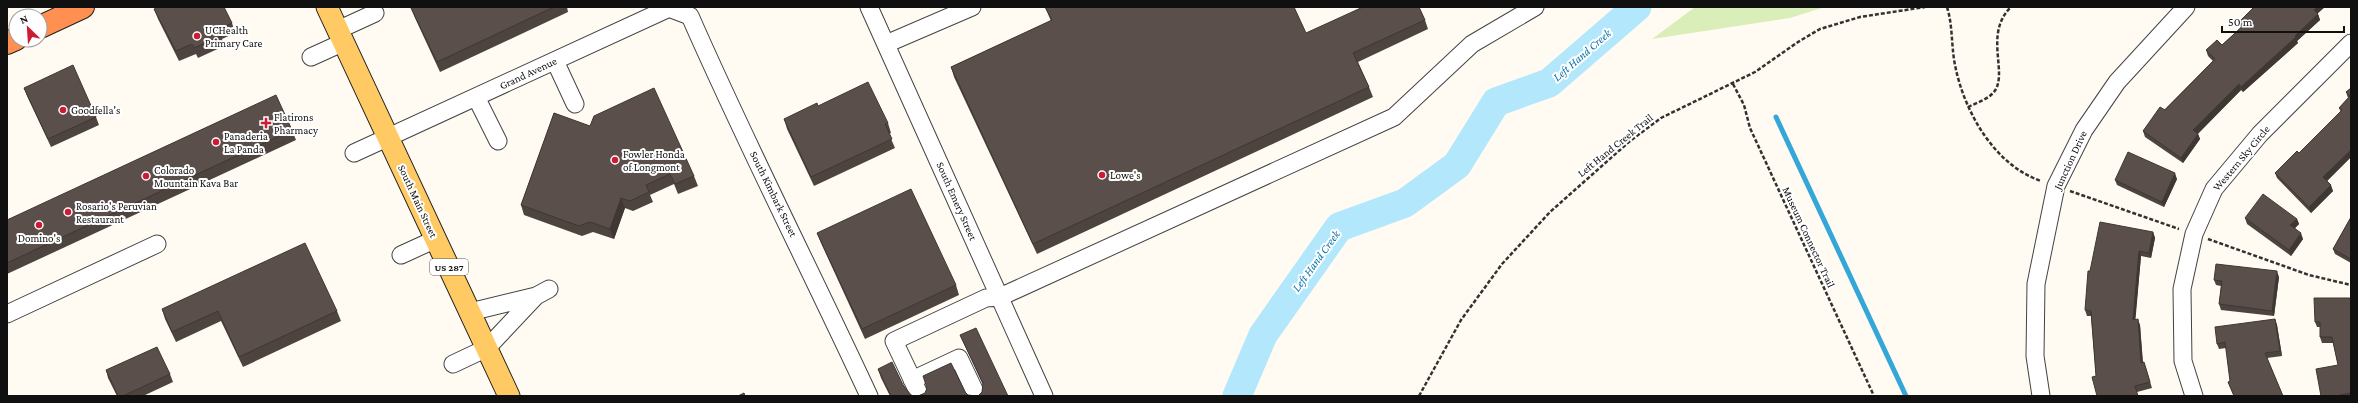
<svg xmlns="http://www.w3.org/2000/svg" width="2358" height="403" viewBox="0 0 2358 403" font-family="'Crimson Pro',serif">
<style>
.green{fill:#d9eeb8}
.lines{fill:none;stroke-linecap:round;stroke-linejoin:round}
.stream{stroke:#34a6d8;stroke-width:5}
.river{stroke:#b3e7fb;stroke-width:29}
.minor-casing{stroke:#434343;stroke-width:19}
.major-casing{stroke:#212121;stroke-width:23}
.highway-casing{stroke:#212121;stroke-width:24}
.path{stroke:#323232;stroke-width:2.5;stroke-dasharray:4 2;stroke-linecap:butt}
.minor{stroke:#fff;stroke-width:17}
.major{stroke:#ffca63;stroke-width:21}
.highway{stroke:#ff9051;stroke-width:22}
.wall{fill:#4d4440}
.shaded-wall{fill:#3f3734}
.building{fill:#5a4f4b;stroke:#3f3734}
.poi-dot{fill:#cd1b34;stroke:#fff;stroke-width:1.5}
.labels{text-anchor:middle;stroke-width:4;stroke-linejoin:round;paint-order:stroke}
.shield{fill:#fff;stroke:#585858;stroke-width:1}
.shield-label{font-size:10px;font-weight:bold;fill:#101010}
.poi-label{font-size:11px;fill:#101010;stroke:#fff;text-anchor:start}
.street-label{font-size:11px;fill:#101010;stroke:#fff}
.water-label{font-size:12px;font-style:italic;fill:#0d77ae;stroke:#fff}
</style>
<rect width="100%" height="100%" fill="#fffbf3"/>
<path class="green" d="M1695,7H1825L1790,18L1652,39Z"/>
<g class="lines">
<path class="stream" d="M1776,117L1906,396"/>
<path class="river" d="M1237,396L1263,335L1339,227L1405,203L1457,165L1496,102L1549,83L1637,7"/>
<g class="minor-casing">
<path id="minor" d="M666,7L690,16C746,144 810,269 869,396
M869,7L1044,396
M338,30L375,13
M886,44L972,7
M311,57L344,42
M555,61L575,104
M476,97L498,141
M354,153L667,9
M401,255L436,239
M470,312L536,296
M7,314L157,244
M453,364L487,348L536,296L549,289
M912,380L959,358L977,396
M920,396L894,341L986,298L1000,297L1394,117L1472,44L1535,7
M2041,396L2035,356L2036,284L2056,186L2084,130L2117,82L2186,7
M2194,396L2183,361L2182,289L2194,234L2214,189L2260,134L2351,43"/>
</g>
<g class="major-casing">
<path id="major" d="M327,7L509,396"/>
</g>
<g class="highway-casing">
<path id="highway" d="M40,27L83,7
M7,43L16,39"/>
</g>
<path class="path" d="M1947,7C1953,26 1951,45 1955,65C1964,111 1994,165 2041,181
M1733,84L1744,105L1750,128L1874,396
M1968,107C1976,103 1986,100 1992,94C2011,77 1982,35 2011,7
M2070,191L2179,229
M2208,239L2309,275L2351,285
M1419,396L1461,320L1502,264L1550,212L1630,141L1661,118L1755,72L1798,42L1820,29L1860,17L1925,7"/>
<use href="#minor" class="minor"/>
<use href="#major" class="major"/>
<use href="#highway" class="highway"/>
</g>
<path class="wall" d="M413,7H567L568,12L440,72L415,18L411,8Z
M1045,7L1306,33L1425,20L1428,29L1358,62L1369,87L1373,97L1037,254L954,77L951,67L1051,21Z
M154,9L232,23L235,33L222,39L224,46L198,58L196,54L179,61L158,19Z
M2318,14L2320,20L2297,41L2298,43L2243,92L2241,90L2198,134L2200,139L2183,163L2145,137L2143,131L2213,61L2208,56L2206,50L2222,45L2241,27L2239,22Z
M24,88L96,117L99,125L51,147L27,96Z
M2351,88V157L2327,181L2333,191L2311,213L2277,178L2275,173L2299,153L2341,112L2339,108L2348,98L2346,92Z
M818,106L888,123L891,133L889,134L895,148L814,186L787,129L784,119Z
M554,113L694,176L698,186L678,194L674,184L650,195L653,202L633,211L625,208L614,239L593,232L582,236L524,215L521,205Z
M292,130L296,140L7,274V220Z
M2177,179L2164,207L2117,185L2115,180Z
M2351,217V263L2335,254L2333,249Z
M2245,218L2297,219L2299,224L2295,228L2303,239L2291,256L2247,224Z
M2153,232L2155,238L2151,258L2141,256L2135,319L2140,325L2143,362L2146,368L2152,388L2137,392L2096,376L2091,316H2087L2085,310L2090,271Z
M817,233L956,285L959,295L865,339L821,243Z
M2279,277L2274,316L2221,310L2219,304L2221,286L2216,285L2214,280Z
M2351,298V396H2321L2338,365L2333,343H2322L2320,337V327H2317L2315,322Z
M162,309L337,311L341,321L243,367L221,321L176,342L165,319Z
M2275,319L2277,325L2282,356L2267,358L2283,396H2234L2228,382L2230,381L2226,348L2219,349L2217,344Z
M960,335L1008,396L982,392L983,385L964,344Z
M878,369L903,385L911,395L914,396H890L881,378Z
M106,370L170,374L173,382L143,396H117L108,378Z"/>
<path class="shaded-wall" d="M2317,7H2325L2316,15L2314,10Z
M2318,14L2320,20L2297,41L2298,43L2243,92L2241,87Z
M2239,84L2241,90L2195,136L2193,130Z
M2198,134L2200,139L2183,163L2181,158Z
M2351,150V157L2325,183L2323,177Z
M2175,173L2177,179L2164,207L2162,202Z
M2331,185L2333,191L2311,213L2309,207Z
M621,198L625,208L614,239L610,229Z
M2297,219L2299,224L2292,231L2290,225Z
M2153,232L2155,238L2151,258L2149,253Z
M2301,233L2303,239L2291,256L2289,250Z
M2139,251L2141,256L2135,325L2133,320Z
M2277,271L2279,277L2274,316L2272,311Z
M2138,319L2140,325L2143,368L2141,363Z
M2275,319L2277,325L2282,356L2280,351Z"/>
<path class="building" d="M158,7H224L232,23L217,30L221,36L194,48L192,44L176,51L154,9Z
M413,7H554L437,62L411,8Z
M1045,7H1294L1306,33L1363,7H1419L1425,20L1353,53L1369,87L1033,244L951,67L1052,20Z
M2254,7H2317L2314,10L2318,14L2295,36L2296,37L2241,87L2239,84L2193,130L2198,134L2181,158L2143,131L2160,107L2165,110L2215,59L2206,50L2217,40L2222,45L2243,26L2239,22Z
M73,65L96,117L48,139L24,88Z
M868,82L888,123L885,124L892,139L811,177L784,119L817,103L818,106Z
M654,88L694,176L675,184L670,174L646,185L649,192L630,201L621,198L610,229L590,222L579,226L521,205L554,113L590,126L594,116Z
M2351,88V150L2323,177L2331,185L2309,207L2275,173L2297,151L2299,153L2342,110L2339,108L2350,96L2346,92Z
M276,95L292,130L7,263V220Z
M2128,152L2175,173L2162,202L2115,180Z
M911,189L956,285L862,329L817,233Z
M2263,194L2297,219L2290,225L2301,233L2289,250L2245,218Z
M2351,217V259L2333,249Z
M2100,222L2153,232L2149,253L2139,251L2133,320L2138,319L2141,363L2144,362L2150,382L2135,386L2138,396H2097L2092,377L2096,376L2091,311L2085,310L2088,271H2090Z
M305,243L337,311L239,357L218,311L172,332L162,309Z
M2216,264L2277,271L2272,311L2219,304L2222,281L2214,280Z
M2314,298H2351V393L2335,396H2321L2316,369L2338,365L2332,337H2320V322H2315Z
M2275,319L2280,351L2265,353L2283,396H2234L2228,382L2230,381L2225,342L2217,344L2215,327Z
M976,328L1008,396H978L982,392L983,383L960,335Z
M157,347L170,374L123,396H118L106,370Z
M892,362L903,385L911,395L914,396H891L878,369Z
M951,363L965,392L968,395L976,396H918L925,393L927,388L923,376Z
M744,393L745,396H738Z"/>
<g class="poi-dot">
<circle cx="197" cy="36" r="4"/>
<circle cx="63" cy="110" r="4"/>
<path d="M264 117h4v4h4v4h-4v4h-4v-4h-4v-4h4z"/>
<circle cx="216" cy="142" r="4"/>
<circle cx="615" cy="160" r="4"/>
<circle cx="1102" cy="175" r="4"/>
<circle cx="146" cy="176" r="4"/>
<circle cx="68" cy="212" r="4"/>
<circle cx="39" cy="225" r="4"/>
</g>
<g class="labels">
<rect class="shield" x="430" y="259" width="38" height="16" rx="3"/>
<g class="shield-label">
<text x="449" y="271">US 287</text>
</g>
<g class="poi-label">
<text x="205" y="34">UCHealth<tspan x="205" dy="13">Primary Care</tspan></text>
<text x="71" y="114">Goodfella's</text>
<text x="274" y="121">Flatirons<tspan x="274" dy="13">Pharmacy</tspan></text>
<text x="224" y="140">Panaderia<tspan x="224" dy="13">La Panda</tspan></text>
<text x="623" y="158">Fowler Honda<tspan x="623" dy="13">of Longmont</tspan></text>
<text x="154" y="174">Colorado<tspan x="154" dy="13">Mountain Kava Bar</tspan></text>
<text x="1110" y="179">Lowe's</text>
<text x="76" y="210">Rosario's Peruvian<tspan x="76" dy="13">Restaurant</tspan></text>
<text x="39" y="242" text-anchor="middle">Domino's</text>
</g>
<g class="street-label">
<text transform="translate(528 73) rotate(-25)" y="4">Grand Avenue</text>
<text transform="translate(1615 145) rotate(-39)" y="4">Left Hand Creek Trail</text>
<text transform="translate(2241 158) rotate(-50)" y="4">Western Sky Circle</text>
<text transform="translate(2070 160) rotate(-65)" y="4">Junction Drive</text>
<text transform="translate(774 194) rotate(64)" y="4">South Kimbark Street</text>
<text transform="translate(418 201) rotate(65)" y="4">South Main Street</text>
<text transform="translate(957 201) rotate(66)" y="4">South Emery Street</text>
<text transform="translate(1809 237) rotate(65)" y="4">Museum Connector Trail</text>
</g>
<g class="water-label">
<text transform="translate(1582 55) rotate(-41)" y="4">Left Hand Creek</text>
<text transform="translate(1316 261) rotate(-54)" y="4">Left Hand Creek</text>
</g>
</g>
<rect width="2358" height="403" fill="none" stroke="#101010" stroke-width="16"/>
<g transform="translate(28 28) rotate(335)"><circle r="19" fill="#ffffff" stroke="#9f9f9f"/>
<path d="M0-3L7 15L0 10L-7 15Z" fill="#cd1b34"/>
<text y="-6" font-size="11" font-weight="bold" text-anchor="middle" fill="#101010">N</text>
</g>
<path d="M2222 26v6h122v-6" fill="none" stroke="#101010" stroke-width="2"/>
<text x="2228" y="26" font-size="12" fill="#101010" stroke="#ffffff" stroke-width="3" paint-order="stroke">50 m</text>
</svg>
